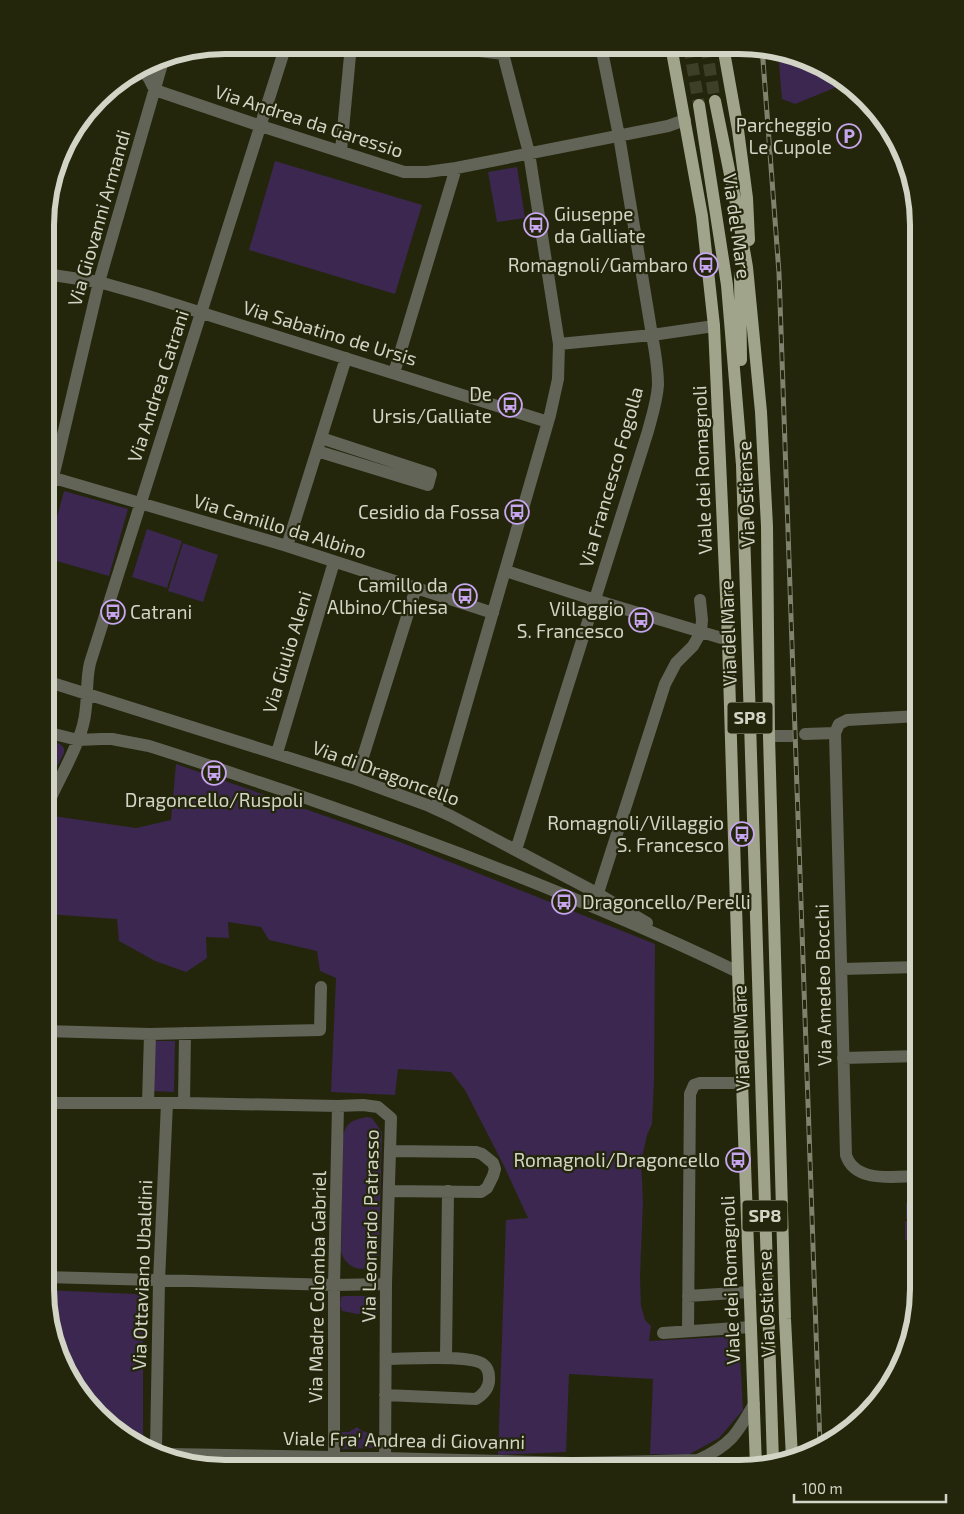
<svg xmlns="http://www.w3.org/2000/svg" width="964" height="1514" viewBox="0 0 964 1514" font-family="'Exo 2',sans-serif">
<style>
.green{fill:#3b274f}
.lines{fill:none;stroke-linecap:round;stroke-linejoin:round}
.major-tunnel{stroke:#3d4027;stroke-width:12;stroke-dasharray:12 6;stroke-linecap:butt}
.minor{stroke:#626457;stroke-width:12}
.major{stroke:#a0a48a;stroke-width:12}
.rail-casing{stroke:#7f826d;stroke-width:5}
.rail{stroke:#23260b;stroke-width:3;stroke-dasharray:9;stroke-linecap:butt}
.labels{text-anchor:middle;stroke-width:4.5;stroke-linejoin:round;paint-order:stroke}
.shield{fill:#23260b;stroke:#9ea08d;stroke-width:1}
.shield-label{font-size:18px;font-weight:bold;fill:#d2d5c5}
.street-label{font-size:19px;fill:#d2d5c5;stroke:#23260b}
.poi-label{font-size:19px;fill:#d2d5c5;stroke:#23260b;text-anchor:end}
.rim{fill:none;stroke:#d2d5c5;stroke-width:6}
</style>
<rect width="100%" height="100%" fill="#23260b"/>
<path class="green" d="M778,53L849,82L795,104L782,99Z
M275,161L422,205L395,294L249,250Z
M517,167L525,218L497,222L488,172Z
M64,491L128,509L109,576L46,558Z
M147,529L182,541L167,588L132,577Z
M183,543L218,555L203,602L168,591Z
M46,739L60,744L64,748V753L46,788Z
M176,764L400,842L655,944L654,1081L652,1124L647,1135L641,1162L643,1201L640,1277L641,1306L645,1320L651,1326L649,1341L739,1336L743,1410L719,1438L688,1455L650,1454L653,1379L569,1374L566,1452L498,1455L506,1220L528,1218L504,1166L465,1090L451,1072L398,1069L395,1095L331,1092L336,978L320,971L317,951L269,940L261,927L228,922L229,938L206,937L207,958L186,972L155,961L119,941L117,919L46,914V839L53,816L136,828L171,820Z
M153,1041H175L174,1092L152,1091Z
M367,1117L372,1118L382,1132L379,1254C372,1276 347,1272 341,1252L343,1138C345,1122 353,1120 367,1117Z
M906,1203H919V1219H906Z
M905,1221L916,1222L914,1229H916V1240H905Z
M908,1242H916L917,1253H914L913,1258L908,1257Z
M908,1260H913L915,1265H917V1276L909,1275Z
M908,1278H917V1296H908Z
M45,1290L135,1294L143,1297V1443L115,1432L59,1358Z
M344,1296H376L378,1299V1311L376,1313L357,1314L342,1311L340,1305L341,1297Z
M357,1427L362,1431L374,1434L376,1438L375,1448L343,1449L339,1446V1435L342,1432H349Z
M191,1463L223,1464L226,1468L202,1467Z"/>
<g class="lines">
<path class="major-tunnel" d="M689,46L699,105
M706,46L715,101"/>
<path class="minor" d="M438,46L504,54
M140,69C149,74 150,82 155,90L261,126L404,172H427L456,168L668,126L685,120
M341,151L351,45
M46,274L99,282L145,295L548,422
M559,344L652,335L714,326
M394,373L456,168
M317,451L428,485L431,474L321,438
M54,478L287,546L493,613
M46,507L99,282L164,57
M287,546L346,358
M506,571L595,600L728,640
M46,681L356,779L427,805L451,816L593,891L647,923
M46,732L78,740L101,739H112L149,746C200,762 252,780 303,797C451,848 597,904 738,972
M805,734L835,733
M769,736H791
M277,753L334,562
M356,779L416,588
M46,809C57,781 76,753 83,725C89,704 85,683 90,663C154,457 222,252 286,45
M436,809L550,415L558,379L559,344L529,153L501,46
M516,850L648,431C652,416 657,401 658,385C658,368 655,351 652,335L619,136L601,46
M598,893L665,684L676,663L693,646L701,632L702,620L700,600
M841,969L919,967
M45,1031L150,1034L320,1030L321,987
M843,1058L919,1056
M45,1103H184L338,1106L363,1105L378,1107L391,1118L386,1284L385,1468
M148,1103L150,1034
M184,1103L185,1033
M919,1176C896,1176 855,1184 846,1155L835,733L839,724L847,720L919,716
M389,1191L481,1192L487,1188L493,1176L495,1169L493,1163L482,1154L476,1152L391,1151
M45,1277L334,1285L386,1284
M688,1296L750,1292
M688,1331L690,1094L694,1085L700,1083H742
M663,1333L751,1327
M446,1358L448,1191
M385,1395L476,1399C484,1394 490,1387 489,1377C489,1372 487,1367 483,1364C470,1354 405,1359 386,1359
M156,1448L159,1281L167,1103
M170,1454L385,1458L572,1463L698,1460L718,1463L741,1469
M698,1460C731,1445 737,1434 754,1404
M334,1468V1285L338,1106"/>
<path class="major" d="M671,46L702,216L714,326L728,640L738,972L756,1466
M723,46L738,130L747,198L749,240
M715,101L736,204L747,267L761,412L767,526L769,736L785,1319L792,1458
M699,105L727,285L742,465L773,1462
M740,275L741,360"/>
<g class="rail-casing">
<path id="rail" d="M762,47L779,273L820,1446"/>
</g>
<use href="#rail" class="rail"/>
</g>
<defs>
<g id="parking-ring" transform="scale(1.25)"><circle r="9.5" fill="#23260b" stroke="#c8a6ef" stroke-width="1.5"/><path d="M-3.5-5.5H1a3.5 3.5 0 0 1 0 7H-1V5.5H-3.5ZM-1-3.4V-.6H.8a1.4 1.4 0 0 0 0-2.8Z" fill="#c8a6ef"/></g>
<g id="bus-ring" transform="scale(1.25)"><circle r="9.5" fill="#23260b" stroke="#c8a6ef" stroke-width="1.5"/><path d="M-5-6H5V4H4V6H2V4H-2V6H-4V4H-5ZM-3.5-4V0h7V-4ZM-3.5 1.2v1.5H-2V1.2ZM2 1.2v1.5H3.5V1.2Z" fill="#c8a6ef"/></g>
</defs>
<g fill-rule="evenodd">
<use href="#parking-ring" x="849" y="136"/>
<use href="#bus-ring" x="536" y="225"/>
<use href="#bus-ring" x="706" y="265"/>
<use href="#bus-ring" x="510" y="405"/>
<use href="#bus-ring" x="517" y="512"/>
<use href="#bus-ring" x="465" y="596"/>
<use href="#bus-ring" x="113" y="612"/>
<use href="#bus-ring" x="641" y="620"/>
<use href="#bus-ring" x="214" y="773"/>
<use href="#bus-ring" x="742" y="834"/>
<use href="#bus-ring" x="564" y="902"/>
<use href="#bus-ring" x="738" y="1160"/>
</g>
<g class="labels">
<g class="shield">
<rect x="727.5" y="702.5" width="45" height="31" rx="4"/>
<rect x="742.5" y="1200.5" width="45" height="31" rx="4"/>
</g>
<g class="shield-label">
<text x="750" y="724">SP8</text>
<text x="765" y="1222">SP8</text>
</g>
<g class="street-label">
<text transform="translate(309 121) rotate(18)" y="7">Via Andrea da Garessio</text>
<text transform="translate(99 218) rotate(-74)" y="7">Via Giovanni Armandi</text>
<text transform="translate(737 226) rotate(82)" y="7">Via del Mare</text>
<text transform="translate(330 333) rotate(17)" y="7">Via Sabatino de Ursis</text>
<text transform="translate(158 386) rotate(-72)" y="7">Via Andrea Catrani</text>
<text transform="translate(702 470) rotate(-92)" y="7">Viale dei Romagnoli</text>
<text transform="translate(611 477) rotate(-74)" y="7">Via Francesco Fogolla</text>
<text transform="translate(746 494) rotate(-92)" y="7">Via Ostiense</text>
<text transform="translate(280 526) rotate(17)" y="7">Via Camillo da Albino</text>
<text transform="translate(728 633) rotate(-92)" y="7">Via del Mare</text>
<text transform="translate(287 652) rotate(-73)" y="7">Via Giulio Aleni</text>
<text transform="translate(386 773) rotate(20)" y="7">Via di Dragoncello</text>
<text transform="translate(823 985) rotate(-91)" y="7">Via Amedeo Bocchi</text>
<text transform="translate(741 1038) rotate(-92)" y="7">Via del Mare</text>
<text transform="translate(370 1226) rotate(-89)" y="7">Via Leonardo Patrasso</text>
<text transform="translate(142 1275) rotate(-88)" y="7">Via Ottaviano Ubaldini</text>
<text transform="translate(730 1280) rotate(-92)" y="7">Viale dei Romagnoli</text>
<text transform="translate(317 1287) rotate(-89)" y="7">Via Madre Colomba Gabriel</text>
<text transform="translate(766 1304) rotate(-92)" y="7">Via Ostiense</text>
<text transform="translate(404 1440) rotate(1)" y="7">Viale Fra' Andrea di Giovanni</text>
</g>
<g class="poi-label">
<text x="832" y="132">Parcheggio<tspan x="832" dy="22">Le Cupole</tspan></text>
<text x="554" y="221" text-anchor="start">Giuseppe<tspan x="554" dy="22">da Galliate</tspan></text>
<text x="688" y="272">Romagnoli/Gambaro</text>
<text x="492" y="401">De<tspan x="492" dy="22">Ursis/Galliate</tspan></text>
<text x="500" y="519">Cesidio da Fossa</text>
<text x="448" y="592">Camillo da<tspan x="448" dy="22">Albino/Chiesa</tspan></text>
<text x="624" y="616">Villaggio<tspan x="624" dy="22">S. Francesco</tspan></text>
<text x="130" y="619" text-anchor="start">Catrani</text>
<text x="214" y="807" text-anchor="middle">Dragoncello/Ruspoli</text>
<text x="724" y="830">Romagnoli/Villaggio<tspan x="724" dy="22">S. Francesco</tspan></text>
<text x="582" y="909" text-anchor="start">Dragoncello/Perelli</text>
<text x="720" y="1167">Romagnoli/Dragoncello</text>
</g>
</g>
<path d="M0 0H964V1514H0ZM225 54H739A171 171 0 0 1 910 225V1289A171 171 0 0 1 739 1460H225A171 171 0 0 1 54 1289V225A171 171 0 0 1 225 54Z" fill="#23260b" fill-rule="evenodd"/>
<path class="rim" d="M225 54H739A171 171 0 0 1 910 225V1289A171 171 0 0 1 739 1460H225A171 171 0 0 1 54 1289V225A171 171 0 0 1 225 54Z"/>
<path d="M794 1494v8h152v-8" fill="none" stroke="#d2d5c5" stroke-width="2.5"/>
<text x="802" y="1494" font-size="15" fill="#d2d5c5" stroke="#23260b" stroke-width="4" paint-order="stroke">100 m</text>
</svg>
